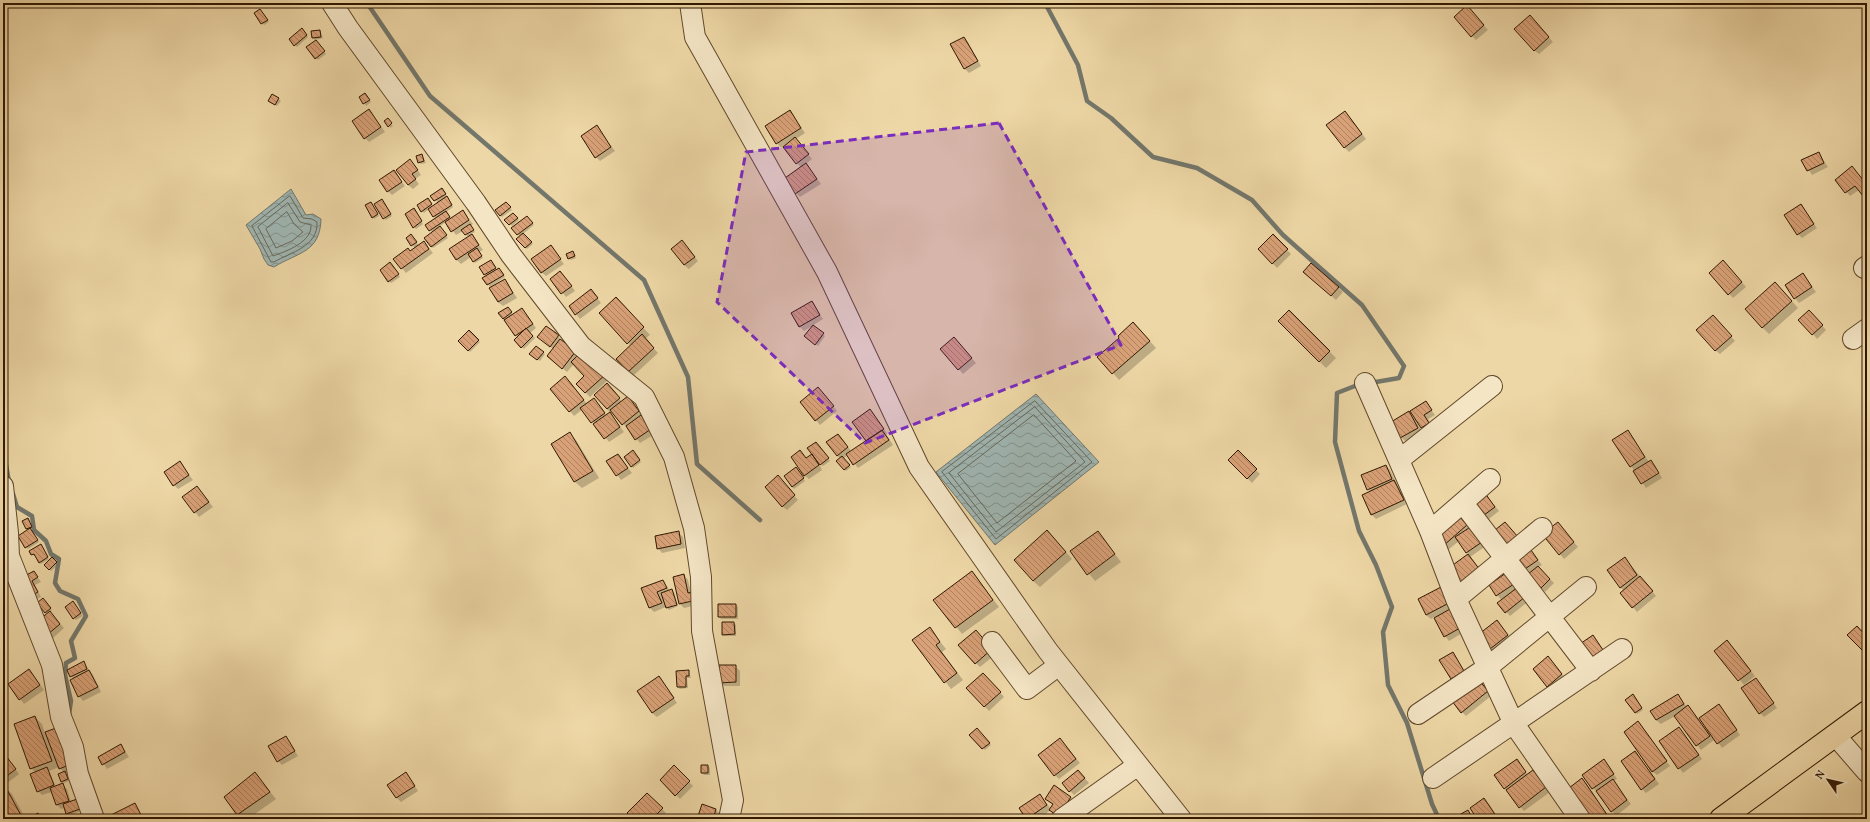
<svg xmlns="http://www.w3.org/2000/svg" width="1870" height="822" viewBox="0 0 1870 822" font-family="Vollkorn,serif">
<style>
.water{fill:url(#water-waves);stroke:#73776c}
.shadow{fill:#0003}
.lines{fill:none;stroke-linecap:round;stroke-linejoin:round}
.shore{stroke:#68675a;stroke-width:1}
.stream{stroke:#73776c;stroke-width:4.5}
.building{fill:url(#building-back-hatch);stroke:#311801}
.minor-casing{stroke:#60482a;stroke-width:22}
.highway-casing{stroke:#311801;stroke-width:24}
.minor{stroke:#f4e5c5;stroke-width:20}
.highway{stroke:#eed7a6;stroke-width:22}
.marked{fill:#7b2cbf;fill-opacity:0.2;stroke:#7b2cbf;stroke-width:3;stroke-dasharray:8 5;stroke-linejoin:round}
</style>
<defs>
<pattern id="water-waves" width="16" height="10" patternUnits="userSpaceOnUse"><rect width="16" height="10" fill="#9fb6b3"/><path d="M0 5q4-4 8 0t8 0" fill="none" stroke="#82938f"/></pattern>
<pattern id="building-back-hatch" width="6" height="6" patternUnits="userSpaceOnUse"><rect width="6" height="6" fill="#d9a177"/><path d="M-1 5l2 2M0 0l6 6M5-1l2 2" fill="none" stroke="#b1825f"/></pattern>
</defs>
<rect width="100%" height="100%" fill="#eed7a6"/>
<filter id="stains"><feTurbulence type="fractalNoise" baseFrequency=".005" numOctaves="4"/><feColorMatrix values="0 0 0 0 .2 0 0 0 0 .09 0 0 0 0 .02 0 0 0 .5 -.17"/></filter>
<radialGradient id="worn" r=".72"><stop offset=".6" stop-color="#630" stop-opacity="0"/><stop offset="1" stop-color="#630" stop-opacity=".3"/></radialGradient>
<path class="water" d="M291,189L306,215L313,214L321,219C320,253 298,252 274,267L268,265L264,259L260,249L246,225Z
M1036,394L1099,462L995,545L936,472Z"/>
<path class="shadow" d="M266,3H275L276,5L270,8Z
M286,3H298L290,8Z
M1471,11L1488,30L1476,40L1472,36Z
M262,12L269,22L264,25L255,13Z
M1534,20L1553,42L1539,54L1534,50Z
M304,31L308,37L297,47L290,39Z
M320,31L323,38L315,40L313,38Z
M964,38L968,42L981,66L969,73L965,69L952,45Z
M317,43L326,54L318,60L316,58Z
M365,94L371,102L366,106L360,97Z
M273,95L281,101L277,106L271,103Z
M790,111L805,133L796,139L812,159L806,164L821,184L800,197L796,193L801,168L784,146L781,148L777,143Z
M373,115L385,132L369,142L365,138Z
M1349,116L1366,139L1349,152L1344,147Z
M389,121L393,126L390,128L389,126Z
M597,127L615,151L600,161L596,157Z
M1818,153L1828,167L1812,175L1803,161Z
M422,155L426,163L421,164L419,162Z
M414,165L421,175L415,179L419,184L413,189L408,185Z
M394,172L405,186L392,195L388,191Z
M1836,180L1867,185V199L1859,190L1850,196Z
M444,191L453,207L446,212L451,219L463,212L473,224L470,226L475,232L471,234L483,250L479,252L483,258L475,263L471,257L461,264L456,259L468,237L463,231L456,235L446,222L439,227L448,238L433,248L431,246L433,233L430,230L436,219L429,209L424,213L422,211L429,201L433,206L438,203L432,196Z
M384,202L392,216L386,220L384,218Z
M371,203L379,216L374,219L373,217Z
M508,205L512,210L502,217L497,210Z
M1800,205L1817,228L1802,238L1798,234Z
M415,211L423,224L416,229L414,227Z
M513,214L519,220L512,226L506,220Z
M529,219L534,225L523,234L533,244L527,249L518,239L520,237L518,234Z
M1273,235L1291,254L1277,268L1259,249Z
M413,237L419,246L424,242L433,253L406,273L402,268L410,252L415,248L412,245Z
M686,246L698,261L689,269L684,265Z
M551,247L564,264L546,276L541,272Z
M573,252L576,258L571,260L569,258Z
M492,263L497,270L501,271L505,277L490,287L484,278L487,276L481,268Z
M1311,264L1343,292L1336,300L1304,272Z
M392,265L400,277L391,283L381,270Z
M1727,265L1746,287L1733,298L1710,273Z
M1803,274L1816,292L1799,303L1795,298Z
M564,276L575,291L566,297L551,279Z
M505,280L517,298L503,306L498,302Z
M1782,290L1798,308L1769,334L1762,327Z
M595,295L601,303L580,319L570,306Z
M811,302L823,319L804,331L799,326Z
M622,305L650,335L645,339L658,353L633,376L617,359L631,346L600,313Z
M522,309L536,328L530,333L535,338L524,349L515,340L518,337L503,319L510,310L513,315Z
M1289,311L1336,358L1326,368L1279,321Z
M1813,315L1826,330L1817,339L1813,334Z
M1717,320L1735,341L1720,354L1715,350Z
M813,326L825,336L818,346L808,338Z
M1140,330L1156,348L1119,380L1099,357Z
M469,332L480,342L470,352L460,341Z
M558,336L562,341L608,380L590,397L577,384L586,376L574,364L567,372L552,360L553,349L543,341Z
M958,343L976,363L963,374L941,349Z
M543,353L545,354L540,361L532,356Z
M569,382L587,404H598L607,416L611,413L607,409L611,389L622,402H632L655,434L640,443L613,412L610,414L624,432L609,442L583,409L574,416L551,389Z
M823,393L837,411L820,425L801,403Z
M1426,403L1435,415L1428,419L1433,428L1426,432L1422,428Z
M870,411L887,433L886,434L893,445L858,468L848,455L843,459L851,467L846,471L838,461L840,459L828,443L842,439L852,452L867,442Z
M1409,413L1415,419L1422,432L1405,441L1401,437Z
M1627,431L1649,462H1651L1655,466L1662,478L1646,488L1631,466Z
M570,434L576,440L599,478L582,488L575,482L552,444Z
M818,445L830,461L823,466L818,462L822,470L809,479L804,475L800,452L807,459L812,456L816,460Z
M1238,452L1260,474L1252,483L1229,460Z
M635,453L641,462L633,468L631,466Z
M618,455L632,473L621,480L608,462Z
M180,463L193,480L178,489L174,485Z
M1386,466L1390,470L1407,504L1376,519L1372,515L1363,496L1371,492L1368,489Z
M797,470L805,481L794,489L785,477Z
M782,481L798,500L787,510L782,506Z
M197,487L213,507L199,517L184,497Z
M1486,495L1499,511L1485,522L1481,517Z
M1461,519L1486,546L1470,557L1483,574L1448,570L1469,555L1459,541L1448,550L1444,546Z
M28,520L33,529L31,530L39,542L28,549L26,547L29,530L24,522Z
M1562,528L1578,547L1564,559L1544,535Z
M678,532L683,537L685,548L662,553L658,548Z
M1098,532L1121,562L1095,581L1071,552Z
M1054,538L1072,559L1040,587L1033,581Z
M42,547L49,559L41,564L36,556L32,555Z
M1531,551L1542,565L1538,567L1554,583L1545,592L1523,570Z
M52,558L58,565L51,571L45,565Z
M1625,558L1656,596L1637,612L1621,593L1624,591L1620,587Z
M34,572L41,582L35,585L41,597L32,601L28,597Z
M972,572L999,607L962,634L935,600Z
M684,575L688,580L691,593L701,604L684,608L680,604Z
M1506,575L1529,601L1510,616L1499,603L1502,601L1490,586Z
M663,581L670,591H672L674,592L678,606L669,610L666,607L654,612L650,608L643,589Z
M1441,589L1464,632L1449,641L1445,636L1434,617L1431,619L1426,615Z
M45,601L52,610L50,612L64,628L52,639L48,634V614L45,612Z
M75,604L83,616L76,620L66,607Z
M736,605L738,607V619H721L719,617Z
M734,623L736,625V636H725L723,635Z
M1501,626L1512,640L1495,652L1491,648Z
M930,629L946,649L942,652L963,680L951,689L914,640Z
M976,631L996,654L980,667L976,663Z
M1848,635L1867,638V654L1863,651Z
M1731,646L1755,676L1744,685L1716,651Z
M1452,653L1468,676L1456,683L1451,679Z
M1552,662L1566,679L1552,690L1548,686Z
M84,663L93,675L101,692L83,701L79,696L74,679L71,676Z
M735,666L740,671V686H724L720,682Z
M689,671L691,678H687L688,688L680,689L678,687Z
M33,675L44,690L24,704L9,684Z
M988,678L1004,697L989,711L968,689Z
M663,682L677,703L657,717L652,713Z
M1760,683L1777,708L1764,717L1760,713Z
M1482,684L1491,696L1466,716L1462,712Z
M1678,695L1687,707L1688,706L1692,711L1714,740L1701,750L1675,716L1661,724L1656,720Z
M1634,697L1643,710L1637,714L1636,712Z
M1723,710L1740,735L1722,748L1701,718Z
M35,717L42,724L45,733L56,729L73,770L65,773L69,781L64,783L62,781L64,773L59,767L49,771L56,787L62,785L67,789L71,802L77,800L82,811L69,815L65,808L61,809L57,805L52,792L42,795L38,791L36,773L31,768Z
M1638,723L1670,766L1657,775L1652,771Z
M977,729L991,745L985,750L971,735Z
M1683,733L1702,759L1683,773L1660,742Z
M286,737L298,756L282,765L278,761Z
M1064,744L1080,763L1059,779L1055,775Z
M121,745L129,757L107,769L99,757Z
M3,752L19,774L6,784L3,781Z
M1635,752L1659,784L1646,793L1642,789Z
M1517,760L1528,775L1533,771L1550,792L1524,811L1504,788Z
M1608,765L1617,779L1613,781L1631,804L1616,816L1583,775Z
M702,766H708L710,768V775H704L702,773Z
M674,767L693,786L680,799L661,780Z
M255,773L276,799L248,819H242L225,797Z
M1082,775L1089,783L1074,795L1070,791Z
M410,778L418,791L401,802L396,797Z
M1582,780L1587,784L1610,819H1591Z
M3,785L12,794L26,819H3Z
M647,794L666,813L660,819H635Z
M1040,795L1051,809L1053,805L1046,799L1071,798L1075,802L1055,814L1051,810L1038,819H1028Z
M1484,799L1489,804L1499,819H1478Z
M135,804L144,819H114Z
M716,810L720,814L718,819H698Z"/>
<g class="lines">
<path class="shore" d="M290,196L303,218L312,219L317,222C318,247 291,252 274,262H271L252,226Z
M288,203L300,222L311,225C312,242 287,251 273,256L258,227Z
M287,212L294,224L303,232L292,241L276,248L266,229Z
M1035,401L1092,462L996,539L942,472Z
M1035,407L1085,462L996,532L949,473Z
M1034,415L1076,461L997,523L958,474Z"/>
<path class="stream" d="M367,3L430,96L644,280L688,377L697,464L760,520
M1045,3L1078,65L1087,101L1111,118L1153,157L1197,168L1252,200L1283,235L1362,305L1404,366L1399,378L1370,383
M1360,384L1337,393L1335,442L1359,531L1376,565L1392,607L1383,632L1388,685L1407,723L1432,804L1439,819
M3,448L9,482
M13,494L17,507L32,516L34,530L46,541L51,554L59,559L55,583L60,591L78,599L86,616L71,641L75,658L66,663L65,675L71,701L69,714"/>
</g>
<path class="building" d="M265,3H274L267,7Z
M285,3H293L287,7Z
M1467,5L1484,25L1471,37L1454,17Z
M260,9L268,20L261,24L254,13Z
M1530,15L1549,37L1534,51L1514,29Z
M302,28L307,35L294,46L289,39Z
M320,30L321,37L312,38L311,31Z
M964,37L978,61L964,69L950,44Z
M316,40L325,51L315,59L306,47Z
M365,93L370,100L363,104L359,97Z
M272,94L279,98L275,105L268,101Z
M369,109L381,127L364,139L352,121Z
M790,110L801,128L776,144L765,126Z
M1345,111L1362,134L1344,148L1326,125Z
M388,118L392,123L388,127L384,121Z
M597,125L611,147L595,158L581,136Z
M795,137L809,154L796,164L783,147Z
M1819,152L1824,163L1807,171L1801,160Z
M422,154L424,161L418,163L416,156Z
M410,159L418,170L412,174L416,179L408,185L396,170Z
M806,163L817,179L795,194L785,178Z
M1852,166L1867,185V193L1863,196L1855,186L1845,193L1835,180Z
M394,170L402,182L387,192L379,180Z
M442,188L446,194L434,201L430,196Z
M447,196L452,205L433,217L428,209Z
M428,198L432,204L421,212L417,205Z
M382,199L391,214L383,219L374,204Z
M371,202L378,214L372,218L365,205Z
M506,202L511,207L500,216L495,210Z
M1801,204L1814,224L1797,235L1784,215Z
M414,208L422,221L413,228L405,214Z
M463,210L469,220L451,232L445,222Z
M446,211L450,217L429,231L425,225Z
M513,213L518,218L509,225L504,220Z
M527,216L533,223L517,235L511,228Z
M470,224L474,230L465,235L461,230Z
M440,226L447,235L431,247L424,238Z
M523,233L532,242L525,248L516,239Z
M411,234L417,242L411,246L406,238Z
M472,234L479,245L456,260L449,249Z
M1273,234L1288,249L1272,264L1258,249Z
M682,240L695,257L684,265L671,249Z
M424,241L429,249L401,269L393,259L408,248L410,251Z
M551,245L561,259L541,273L531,259Z
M477,248L482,256L473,262L468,254Z
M573,251L575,256L568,259L566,254Z
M491,260L496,268L484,275L479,267Z
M1723,260L1742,282L1728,295L1709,273Z
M390,262L399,274L388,282L380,270Z
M1311,263L1339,287L1331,296L1303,272Z
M499,268L504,275L487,285L482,278Z
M560,271L572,286L561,294L550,279Z
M1803,273L1812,287L1794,299L1785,285Z
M505,279L513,293L498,302L489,288Z
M1775,282L1792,301L1762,328L1745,309Z
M591,289L598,298L575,315L569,306Z
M616,297L644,327L627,344L599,313Z
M812,301L820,315L799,327L791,313Z
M508,307L512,312L503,319L498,313Z
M522,308L533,324L515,336L504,320Z
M1289,310L1330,351L1319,362L1278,321Z
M1809,310L1823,325L1812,335L1798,320Z
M1713,315L1732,336L1715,351L1696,330Z
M1133,322L1150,341L1112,374L1097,357L1119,338L1118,336Z
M813,325L824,333L815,345L804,336Z
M546,326L559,335L550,347L537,337Z
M526,328L533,336L521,348L514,340Z
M469,330L479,340L468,351L458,341Z
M642,334L654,348L628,372L616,359Z
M954,337L972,358L958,370L940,349Z
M560,339L576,351L562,369L547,356Z
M536,346L544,352L537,360L529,354Z
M582,351L605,375L585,393L576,384L584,376L571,362Z
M565,376L584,400L569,412L550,389Z
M607,383L620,398L607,409L594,395Z
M818,387L834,406L815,421L800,402Z
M628,396L639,411L622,425L610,410Z
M594,398L605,413L591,423L580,408Z
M1426,401L1432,410L1424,415L1429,423L1421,428L1410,411Z
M870,409L884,429L866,441L852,422Z
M1409,411L1418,428L1400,438L1391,422Z
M610,412L620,427L604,439L593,424Z
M641,415L651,429L635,440L626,426Z
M882,430L889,440L853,465L846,454Z
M1628,430L1645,457L1630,467L1612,440Z
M570,432L593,471L574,482L551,444Z
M838,434L848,447L837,456L826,442Z
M816,442L829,458L820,465L807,448Z
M633,450L640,460L631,467L624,457Z
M800,450L806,458L812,454L819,465L804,476L791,457Z
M1238,450L1257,469L1247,479L1228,460Z
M618,454L628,468L616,476L606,461Z
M842,456L850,465L844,470L836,461Z
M1651,460L1659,473L1641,484L1633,471Z
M180,461L189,475L173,486L164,472Z
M1386,465L1392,479L1367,490L1361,475Z
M796,467L804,478L792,487L784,476Z
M778,475L795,495L782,507L765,487Z
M1394,480L1404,500L1371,515L1362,495Z
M197,486L209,502L194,513L182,497Z
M1482,489L1495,507L1480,518L1467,501Z
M1457,513L1467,525L1443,546L1432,534Z
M28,518L32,527L26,529L22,521Z
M1505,522L1518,537L1503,550L1490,534Z
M1558,522L1574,542L1559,555L1542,534Z
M1472,526L1482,542L1466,553L1455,537Z
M30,528L38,540L25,548L18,536Z
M1047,530L1066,552L1033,581L1014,560Z
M679,531L681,544L657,549L655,536Z
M1098,531L1115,554L1087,575L1070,551Z
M41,544L48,557L39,563L34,554L31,555L29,551Z
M1531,550L1538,560L1522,571L1515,560Z
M1468,554L1480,570L1458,586L1446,570Z
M52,557L57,562L49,570L44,565Z
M1625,557L1637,575L1620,588L1607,570Z
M1538,566L1550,579L1540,589L1527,575Z
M34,571L38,577L32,581L38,592L27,598L17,580Z
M972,571L993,600L955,628L933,600Z
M1506,573L1514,584L1496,596L1489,585Z
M684,574L688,593L696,591L697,600L679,604L673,577Z
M1640,576L1653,591L1632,608L1620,593Z
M663,580L667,588L657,592L662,603L649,608L641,588Z
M1441,587L1449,603L1426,615L1418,599Z
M1518,587L1525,597L1505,613L1497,603Z
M672,589L677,605L666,608L661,593Z
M43,598L51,608L45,613L37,603Z
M73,601L81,613L73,619L65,607Z
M718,604H736V617H718Z
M1450,609L1460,628L1444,637L1434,618Z
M50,611L60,624L47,635L39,620Z
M1497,620L1508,635L1490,649L1479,634Z
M722,622H734L735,634L722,635Z
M1857,626L1867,637V647L1863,651L1847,635Z
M930,627L940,642L936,645L957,673L944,683L912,640Z
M976,630L992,649L975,664L958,645Z
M1593,635L1605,653L1590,664L1577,646Z
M1727,640L1751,671L1738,681L1714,651Z
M1453,652L1464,671L1451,679L1439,660Z
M1548,656L1562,674L1547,687L1533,669Z
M84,661L87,669L70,677L67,670Z
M719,665H736V682L719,683Z
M29,669L40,685L19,700L8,684Z
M89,670L98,687L78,697L70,680Z
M689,670V676H686V687H677L676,671Z
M983,673L1001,692L984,707L966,688Z
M659,676L674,698L652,713L637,691Z
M1756,678L1774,703L1759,714L1741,688Z
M1478,679L1488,691L1461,713L1452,701Z
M1633,694L1642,708L1635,713L1625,700Z
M1678,694L1684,704L1656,720L1650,711Z
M1719,704L1737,730L1717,744L1699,718Z
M1688,705L1710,736L1696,746L1674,716Z
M35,716L52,761L30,769L14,724Z
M1638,721L1667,761L1652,772L1624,732Z
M1679,727L1699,755L1678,769L1659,741Z
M56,728L69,765L59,769L45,732Z
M977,728L990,743L982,749L969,735Z
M286,736L295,751L277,762L268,746Z
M1060,738L1076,759L1054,776L1038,755Z
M121,744L125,752L102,765L98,757Z
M1635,751L1655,779L1641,790L1621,761Z
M3,752L16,769L3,779Z
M1517,759L1526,772L1504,789L1494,775Z
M1604,759L1614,774L1592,789L1582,775Z
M674,765L690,781L675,796L660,780Z
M701,765H708V773H701Z
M47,767L54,785L37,792L30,774Z
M1078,770L1085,778L1069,792L1062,783Z
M1533,770L1546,787L1519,808L1506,790Z
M65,771L68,779L61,782L58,774Z
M255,772L270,792L237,815L224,797Z
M406,772L415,786L396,798L387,785Z
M1582,778L1610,819H1590L1569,788Z
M1613,779L1627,800L1611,812L1596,791Z
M63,783L69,801L56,805L50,788Z
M4,784L23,819H3Z
M1054,785L1071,797L1058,816L1049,810L1053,804L1045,799Z
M647,793L663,808L652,819H633L627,813Z
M1040,794L1047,805L1034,814L1038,819H1026L1019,808Z
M1484,798L1498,819H1477L1470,808Z
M77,799L80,809L66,814L63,804Z
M135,803L143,819H113L111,815Z
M702,804L716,809L713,819H697Z
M1468,810L1473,819H1452Z
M38,813L41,819H30L29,818Z
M1836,815L1839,819H1831Z"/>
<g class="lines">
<g class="minor-casing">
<path id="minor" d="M332,3L348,28L476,203L511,255L581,346L644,397L674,457L694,528L701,577L702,631L733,800L729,819
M690,3L695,37L827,272L919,467L1048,651L1181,819
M1864,268L1867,266
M1853,339L1867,329
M1365,383L1430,531L1456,599L1514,724L1580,819
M1399,460L1492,386
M3,486L8,533L9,556L52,665L61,717L73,747L78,774L94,819
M1463,503L1591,671
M1430,531L1490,479
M1456,599L1542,528
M992,642L1027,689L1059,665
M1418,714L1488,667L1586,587
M1835,735L1867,772
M1433,778L1622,649
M1062,819L1138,765"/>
</g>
<g class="highway-casing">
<path id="highway" d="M1721,819L1867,712"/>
</g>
<use href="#minor" class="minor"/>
<use href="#highway" class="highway"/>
</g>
<path class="marked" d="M999,123L1121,345L865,443L717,302L746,152Z"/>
<rect width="1870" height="822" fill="none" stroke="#eed7a6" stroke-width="16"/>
<rect x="4" y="4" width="1862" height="814" fill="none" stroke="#311801" stroke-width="2"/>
<rect x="8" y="8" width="1854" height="806" fill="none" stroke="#311801"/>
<g transform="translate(1828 780) rotate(304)" stroke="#f4e5c5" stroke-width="3" paint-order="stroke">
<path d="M0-3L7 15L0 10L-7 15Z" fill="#311801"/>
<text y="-6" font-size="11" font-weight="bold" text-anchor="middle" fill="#311801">N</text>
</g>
<rect width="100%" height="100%" filter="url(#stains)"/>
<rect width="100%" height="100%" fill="url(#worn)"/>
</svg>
